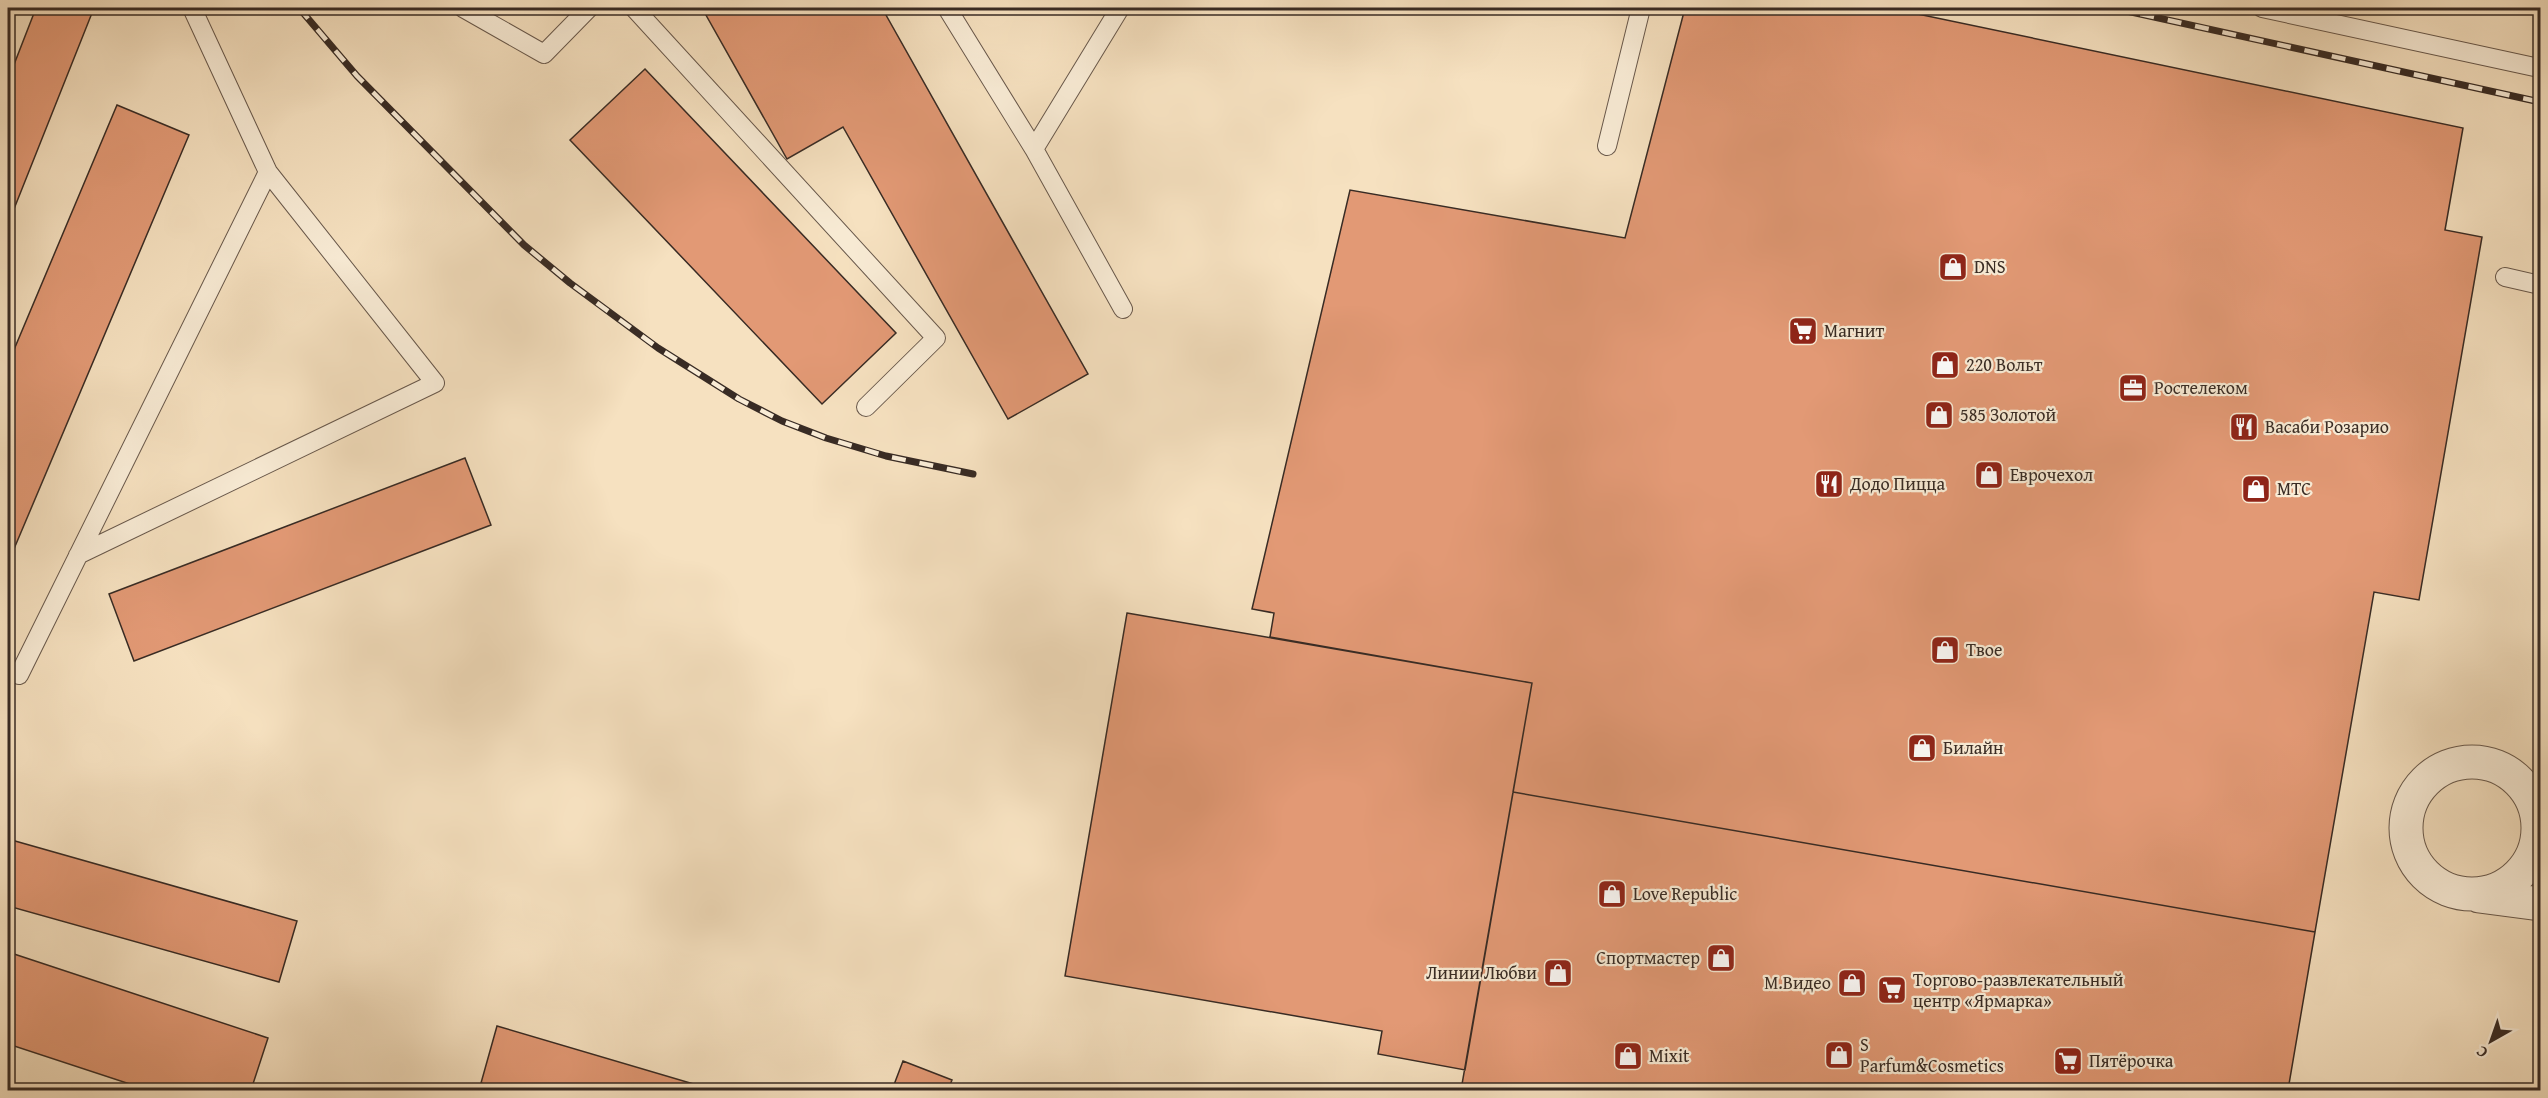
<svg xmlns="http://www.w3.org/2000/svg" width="2548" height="1098" viewBox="0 0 2548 1098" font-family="'Gentium Book Plus',serif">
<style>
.building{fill:#e29975;stroke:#382b24;stroke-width:1.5}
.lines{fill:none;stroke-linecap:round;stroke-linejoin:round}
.lane-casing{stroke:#68584b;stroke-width:20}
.street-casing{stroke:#68584b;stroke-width:35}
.lane{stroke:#f9ecd6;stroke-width:18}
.street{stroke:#f9ecd6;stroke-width:33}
.rail-casing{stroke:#382b24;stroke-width:7}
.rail{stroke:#f9ecd6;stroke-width:4.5;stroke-dasharray:14;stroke-linecap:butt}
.labels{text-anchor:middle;stroke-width:4.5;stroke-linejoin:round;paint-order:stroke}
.poi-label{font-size:18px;fill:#382b24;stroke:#f9ecd6;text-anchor:start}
</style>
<rect width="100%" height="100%" fill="#f6e1c0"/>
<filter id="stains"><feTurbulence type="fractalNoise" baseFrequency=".00333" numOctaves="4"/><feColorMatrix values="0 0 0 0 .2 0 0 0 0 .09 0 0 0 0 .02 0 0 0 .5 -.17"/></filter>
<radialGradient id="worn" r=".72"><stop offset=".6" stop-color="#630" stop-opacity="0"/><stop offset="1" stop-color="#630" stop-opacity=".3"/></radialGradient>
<path class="building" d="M36,8H78L92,13L8,224V80Z
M702,8H882L1088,374L1008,419L843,127L787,159Z
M1685,8H1889L2463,128L2445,230L2482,237L2419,600L2374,592L2315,932L1513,792L1532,683L1270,637L1274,613L1252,609L1350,190L1625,238Z
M645,69L896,333L822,404L570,140Z
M117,105L189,135L8,563V364Z
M465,458L491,525L134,661L109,594Z
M1127,613L1532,683L1465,1070L1378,1054L1382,1031L1065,976Z
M1513,792L2315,932L2288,1090H1461Z
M8,839L297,921L279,982L8,906Z
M8,952L268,1038L251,1090H148L8,1044Z
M497,1026L697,1085L695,1090H505L481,1083Z
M903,1061L952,1080L948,1090H892Z"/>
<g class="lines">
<g class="lane-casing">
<path id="lane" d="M463,8L544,54L589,8
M634,8L936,338L866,407
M947,8L1034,149L1123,309
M2262,8L2539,68
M1607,146L1641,8
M1034,149L1120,8
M2505,277L2540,285
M78,555L435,383L268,172
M19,675L268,172L192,8
M2538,837L2540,827"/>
</g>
<g class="street-casing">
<path id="street" d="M2406 828a66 66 0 1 1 132 0a66 66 0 1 1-132 0Z
M2479,896L2540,904"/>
</g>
<use href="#lane" class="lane"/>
<use href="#street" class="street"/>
<g class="rail-casing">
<path id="rail" d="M299,8L357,76L524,245L570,283L658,348L739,399L782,421L826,438L886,456L973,474
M2113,8L2540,102"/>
</g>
<use href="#rail" class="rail"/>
</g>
<defs>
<g id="shop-square" transform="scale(1.5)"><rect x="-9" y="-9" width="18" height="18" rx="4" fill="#8f2418" stroke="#f9ecd6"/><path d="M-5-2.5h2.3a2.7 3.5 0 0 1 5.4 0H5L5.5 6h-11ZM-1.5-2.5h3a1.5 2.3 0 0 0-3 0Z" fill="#fff"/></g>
<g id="supermarket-square" transform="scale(1.5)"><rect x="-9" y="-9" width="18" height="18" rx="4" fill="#8f2418" stroke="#f9ecd6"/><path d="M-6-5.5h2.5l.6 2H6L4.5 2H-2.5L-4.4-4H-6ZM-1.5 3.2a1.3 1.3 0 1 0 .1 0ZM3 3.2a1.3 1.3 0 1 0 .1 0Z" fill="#fff"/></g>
<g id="office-square" transform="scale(1.5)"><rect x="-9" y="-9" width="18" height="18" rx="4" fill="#8f2418" stroke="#f9ecd6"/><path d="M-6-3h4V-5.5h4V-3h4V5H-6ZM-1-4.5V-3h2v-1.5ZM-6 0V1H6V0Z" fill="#fff"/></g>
<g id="restaurant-square" transform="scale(1.5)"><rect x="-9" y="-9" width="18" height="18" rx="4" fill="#8f2418" stroke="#f9ecd6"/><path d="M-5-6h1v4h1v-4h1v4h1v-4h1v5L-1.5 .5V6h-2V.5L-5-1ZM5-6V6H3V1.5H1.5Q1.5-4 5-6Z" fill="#fff"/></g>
</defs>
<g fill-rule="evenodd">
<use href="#shop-square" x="1953" y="267"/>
<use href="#supermarket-square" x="1803" y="331"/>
<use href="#shop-square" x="1945" y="365"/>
<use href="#office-square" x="2133" y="388"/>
<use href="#shop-square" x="1939" y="415"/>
<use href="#restaurant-square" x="2244" y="427"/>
<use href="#shop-square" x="1989" y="475"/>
<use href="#restaurant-square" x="1829" y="484"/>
<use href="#shop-square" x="2256" y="489"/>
<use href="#shop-square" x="1945" y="650"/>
<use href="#shop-square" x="1922" y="748"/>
<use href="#shop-square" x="1612" y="894"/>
<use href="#shop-square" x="1721" y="958"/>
<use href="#shop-square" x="1558" y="973"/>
<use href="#shop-square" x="1852" y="983"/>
<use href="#supermarket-square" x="1892" y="990"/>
<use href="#shop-square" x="1839" y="1055"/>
<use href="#shop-square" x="1628" y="1056"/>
<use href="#supermarket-square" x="2068" y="1061"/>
</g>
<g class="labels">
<g class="poi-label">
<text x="1974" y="273">DNS</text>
<text x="1824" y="337">Магнит</text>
<text x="1966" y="371">220 Вольт</text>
<text x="2154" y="394">Ростелеком</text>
<text x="1960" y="421">585 Золотой</text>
<text x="2265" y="433">Васаби Розарио</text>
<text x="2010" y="481">Еврочехол</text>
<text x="1850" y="490">Додо Пицца</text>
<text x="2277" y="495">МТС</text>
<text x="1966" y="656">Твое</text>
<text x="1943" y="754">Билайн</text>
<text x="1633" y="900">Love Republic</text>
<text x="1700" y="964" text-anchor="end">Спортмастер</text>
<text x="1537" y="979" text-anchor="end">Линии Любви</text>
<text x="1913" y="986">Торгово-развлекательный<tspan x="1913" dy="21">центр «Ярмарка»</tspan></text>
<text x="1831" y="989" text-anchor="end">М.Видео</text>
<text x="1860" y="1051">S<tspan x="1860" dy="21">Parfum&amp;Cosmetics</tspan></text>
<text x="1649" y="1062">Mixit</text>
<text x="2089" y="1067">Пятёрочка</text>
</g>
</g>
<rect width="2548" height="1098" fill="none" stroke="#f6e1c0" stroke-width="30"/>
<rect x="9" y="9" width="2530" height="1080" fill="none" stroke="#382b24" stroke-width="3"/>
<rect x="15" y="15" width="2518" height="1068" fill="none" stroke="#382b24" stroke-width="1.5"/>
<g transform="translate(2491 1041) rotate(220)" stroke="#f9ecd6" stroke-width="4.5" paint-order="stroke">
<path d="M0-4.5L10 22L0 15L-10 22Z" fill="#382b24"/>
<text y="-9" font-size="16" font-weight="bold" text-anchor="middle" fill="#382b24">С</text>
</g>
<rect width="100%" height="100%" filter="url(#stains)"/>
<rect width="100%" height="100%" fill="url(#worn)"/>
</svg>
